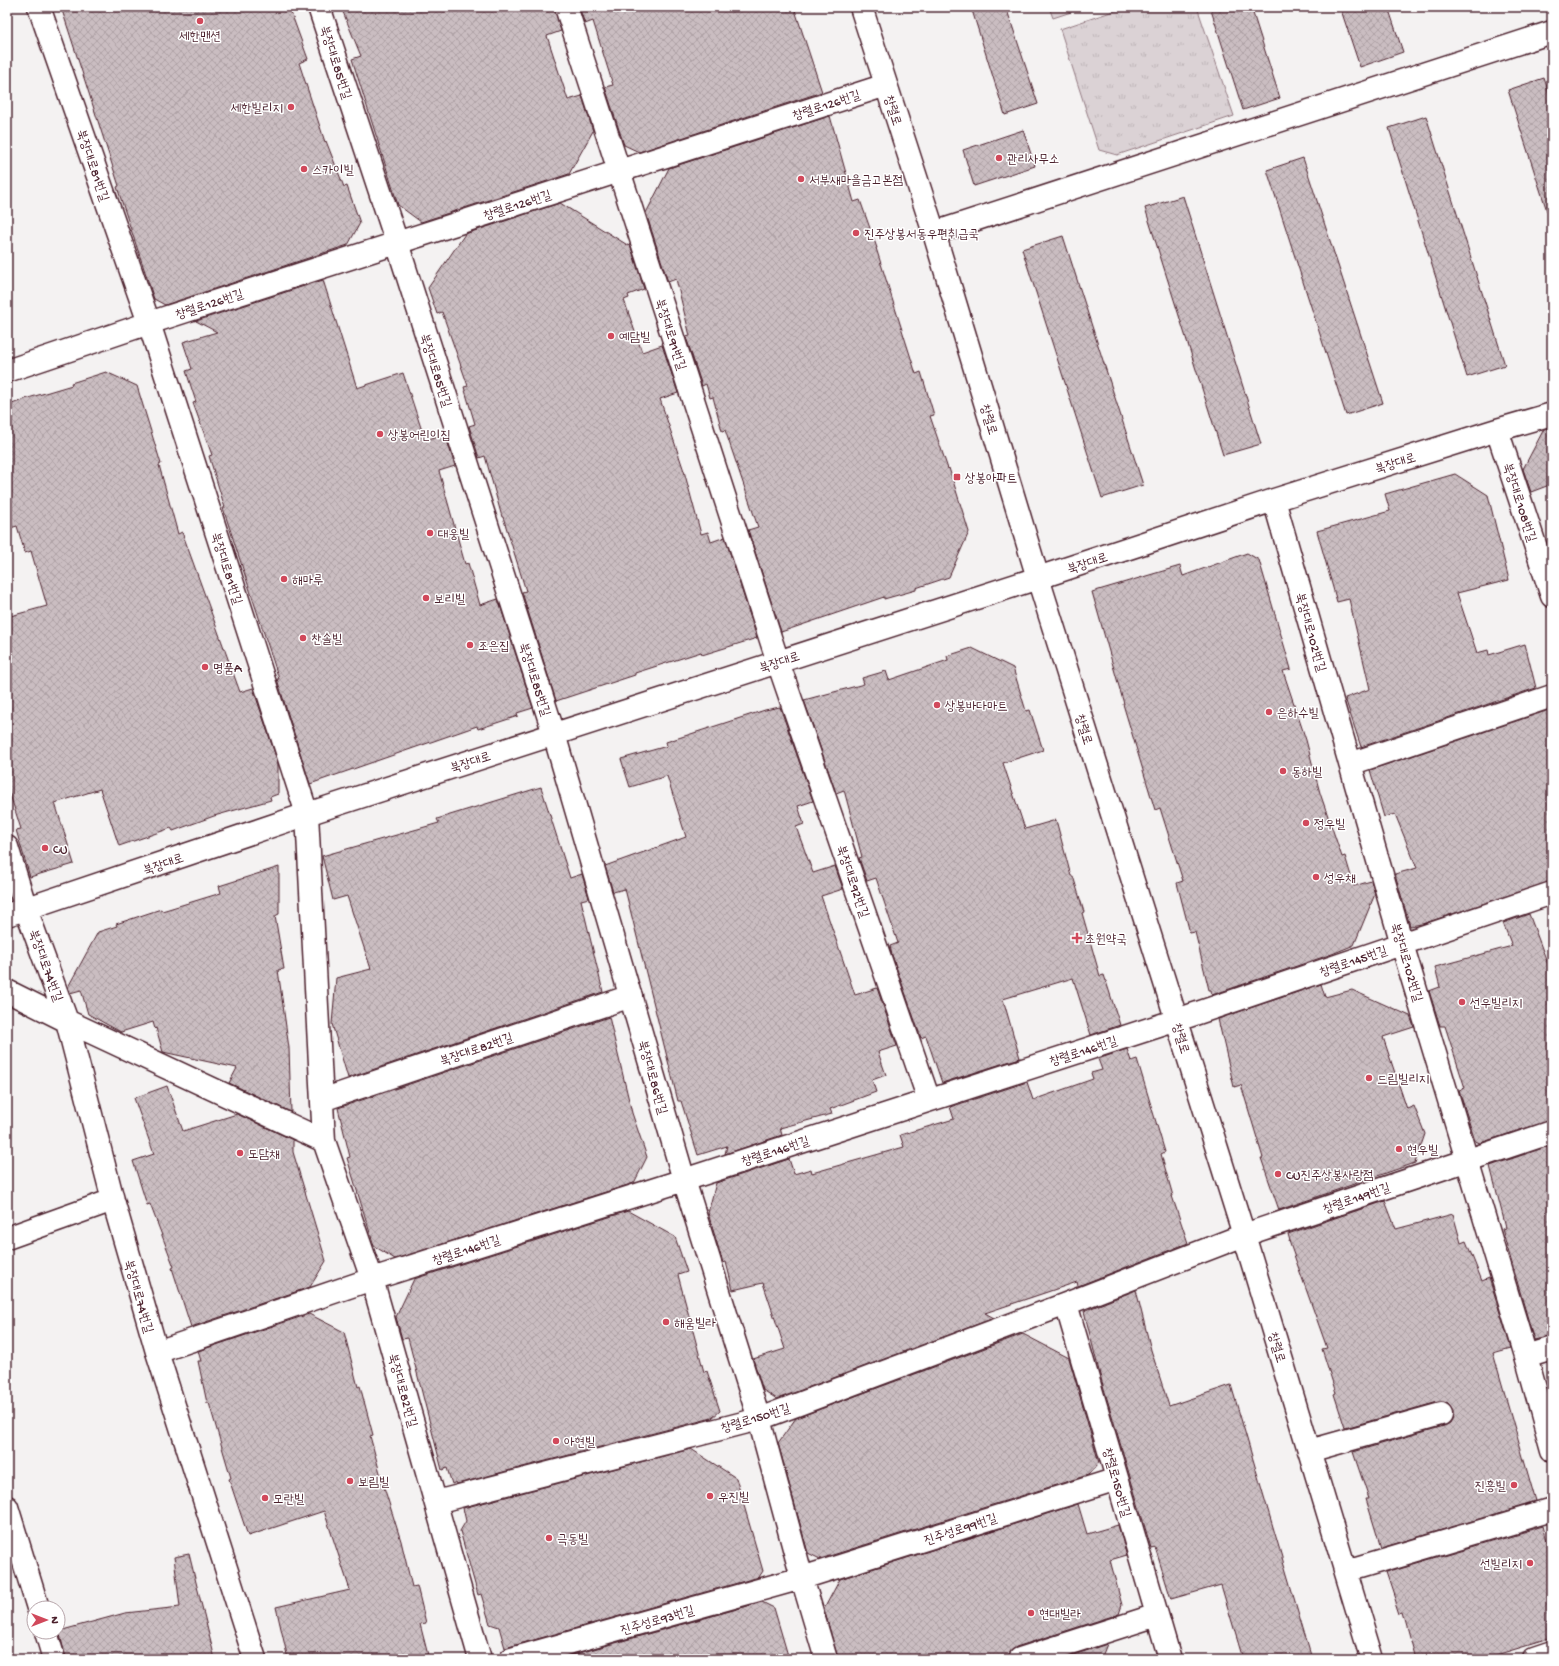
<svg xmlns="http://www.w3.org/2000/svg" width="1559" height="1666" viewBox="0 0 1559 1666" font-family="'Gochi Hand','Poor Story',sans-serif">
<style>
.park{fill:url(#park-tufts);stroke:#927880}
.building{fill:url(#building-cross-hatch);stroke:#4a1f2b}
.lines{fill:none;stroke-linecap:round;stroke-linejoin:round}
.minor-casing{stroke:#4a1f2b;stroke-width:25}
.minor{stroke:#fff;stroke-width:22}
.poi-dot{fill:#d1495b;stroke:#fff;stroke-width:1.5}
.labels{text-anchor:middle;stroke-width:3;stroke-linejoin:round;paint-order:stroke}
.poi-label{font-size:13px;fill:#4a1f2b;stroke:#fff;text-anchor:start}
.street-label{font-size:13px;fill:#4a1f2b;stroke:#fff}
</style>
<defs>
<pattern id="park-tufts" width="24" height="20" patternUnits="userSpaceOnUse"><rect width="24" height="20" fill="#dbd2d5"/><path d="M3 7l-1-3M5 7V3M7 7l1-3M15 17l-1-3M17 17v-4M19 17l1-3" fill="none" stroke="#bdb4b7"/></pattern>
<pattern id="building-cross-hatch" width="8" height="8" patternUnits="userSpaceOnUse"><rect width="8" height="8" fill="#cabdc1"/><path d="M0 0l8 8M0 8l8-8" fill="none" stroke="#afa2a6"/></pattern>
</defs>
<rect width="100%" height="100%" fill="#f4f2f2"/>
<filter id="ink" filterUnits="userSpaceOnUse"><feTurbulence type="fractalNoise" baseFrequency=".025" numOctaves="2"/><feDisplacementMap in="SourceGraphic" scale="8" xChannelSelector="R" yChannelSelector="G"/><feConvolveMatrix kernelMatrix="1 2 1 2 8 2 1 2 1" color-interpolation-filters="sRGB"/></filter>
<g filter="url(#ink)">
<path class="park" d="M1049,7H1086L1053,18Z
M1126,7H1197L1234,116L1117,155L1099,150L1060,29Z"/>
<path class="building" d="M61,7H289L308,59L299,63L325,142L326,141L344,187L347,186L360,223L348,245L165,305L154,299L117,187L119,186Z
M341,7H554L561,31L547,36L568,100L582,96L593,131L569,174L421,222L398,205L352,59L361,56Z
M579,7H794L822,92L639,152L624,145L605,87L613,85L593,21L585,24Z
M971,7H1006L1038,104L1005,115Z
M1210,7H1251L1280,98L1243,110Z
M1340,7H1388L1403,52L1360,67Z
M1544,78L1552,103V210L1547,211L1508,90Z
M830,116L854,202L860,200L877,248H876L916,374L921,372L934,415L930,416L948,469L949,468L969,532L949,577L916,588V590L884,599V597L781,632L748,530L758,527L725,430L722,431L713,397L710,398L706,384L702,386L686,337L690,336L676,279L668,282L646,213L669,168Z
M1426,116L1505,365L1467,377L1389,128Z
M1023,130L1035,166L974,186L963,150Z
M1303,158L1383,403L1346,415L1267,170Z
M1183,196L1261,444L1223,455L1145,208Z
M560,203L629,246L630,244L644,289L628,295L629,298L624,300L642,352L662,345L678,393L660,399L684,471L701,534L708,532L711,542L725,537L757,638L702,655L701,652L635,673V675L556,701L522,592L526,591L503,517H502L485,456L479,458L469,426L475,424L464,387L468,386L442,312L437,314L428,288L465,234Z
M1063,236L1143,485L1102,498L1022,249Z
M323,280L357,388L403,373L425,440L445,434L455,466L439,471L465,564L468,563L480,605L498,599L533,708L517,713L518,716L478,729L477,726L310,784L277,679H279L223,508H225L209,456L212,455L193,403L196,402L186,371L192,369L183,342L217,332L196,321Z
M106,372L137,386L161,464L159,465L178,534L182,532L240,692L253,688L278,763V794L270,797L271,800L214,816L173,831L171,828L119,846L100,789L55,803L74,864L30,877L16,830L21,829L7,785V617L47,606L31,551L25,553L17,526L7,529V406L25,399L72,385L71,383Z
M1552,427V484L1531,492L1523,469L1544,429Z
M1455,474L1488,495L1509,580L1457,593L1477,653L1488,650L1489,655L1525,644L1536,688L1361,747L1345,698L1370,689L1349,599L1337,602L1317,531L1390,511L1385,494Z
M1247,553L1259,560L1291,669L1283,671L1306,740L1320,793L1342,857L1345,856L1354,886L1371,881L1375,894L1354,945L1332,954L1212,995L1211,990H1209L1195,932L1190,933L1177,883L1183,881L1160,808L1155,810L1123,704H1124L1092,592L1180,566L1183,576Z
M972,648L1013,668L1026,711L1030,710L1043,750L1003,763L1025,829L1056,820L1071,876H1073L1084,912L1082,913L1100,976L1104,975L1120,1025L1091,1035L1073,978L1003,999L1020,1058L942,1083L926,1036L921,1038L892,955L890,946L898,943L876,878L867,881L859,858L862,857L844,790L836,793L804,700L864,684L862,678L886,671L889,680L948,660L947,656Z
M780,707L813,801L798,806L804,824L796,827L813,873L835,866L843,889L821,896L855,995L877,988L897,1046L878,1052L886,1075L872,1080L876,1092L830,1109L832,1114L780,1128L782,1135L725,1154L727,1146L698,1155L681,1101H678L625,889L613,892L605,866L686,837L667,776L630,787L621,759L667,746L666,742L765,710Z
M1552,709V881L1422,924L1410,926L1395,874L1417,868L1395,814L1384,817L1370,770Z
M541,787L570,878L582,874L589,898L581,900L603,992L348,1078L332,1024L336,978L371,969L347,896L333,900L322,856L439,823L437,819Z
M279,867V914L275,916L284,969L278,970L289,1048L291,1112L229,1083L237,1068L163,1052L156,1028L155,1029L153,1022L121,1032L117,1030L88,1014L81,990L70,993L68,987L98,932L117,926L116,924L161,909L162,911L221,893L219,886Z
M1529,914L1552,975V1120L1480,1143L1475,1141L1459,1090L1465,1088L1445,1026H1440L1429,991L1440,987L1435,967L1512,946L1503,923Z
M1321,984L1325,997L1352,990L1410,1016L1414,1027L1383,1037L1407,1109L1414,1106L1425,1134L1415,1163L1279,1210L1261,1158H1263L1241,1085L1234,1087L1218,1019Z
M609,1017L632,1113L647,1157L634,1183L395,1259L374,1246L347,1158L350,1157L338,1108Z
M1127,1049L1131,1061L1137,1059L1165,1152L1161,1154L1173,1196H1172L1188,1243L1078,1286L1077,1282L985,1313L994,1318L777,1399L763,1390L753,1359L785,1349L763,1283L733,1290L726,1262L723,1263L708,1213L716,1183L789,1159L794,1174L811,1169L812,1173L904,1147L900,1135L954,1119L950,1107L1027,1082L1033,1100L1093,1079L1091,1073L1102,1070L1098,1059Z
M167,1086L183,1131L237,1114L293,1140V1152L326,1261L310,1287L191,1327L172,1268L174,1267L150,1204L147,1205L133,1161L154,1154L134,1098Z
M1552,1145V1336L1534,1340L1502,1229L1506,1228L1490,1166Z
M1385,1201L1396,1229L1453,1214L1461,1243L1466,1241L1482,1281L1489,1278L1511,1348L1493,1353L1536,1502L1381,1548L1366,1499H1369L1353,1452L1444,1426L1450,1423L1453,1417V1410L1450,1405L1444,1402H1438L1345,1428L1334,1394L1336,1393L1322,1349L1327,1348L1289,1241H1290L1288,1234Z
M628,1211L675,1237L687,1272L678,1275L704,1372L707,1371L720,1411L712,1418L457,1484L456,1482L452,1484L447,1468L442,1470L408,1338L402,1339L396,1317L414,1279Z
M1136,1290L1151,1350L1169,1406L1231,1385L1312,1659H1243L1221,1585L1171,1599L1155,1547L1151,1548L1100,1375L1084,1311Z
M309,1314L344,1332L358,1387L360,1386L373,1435L370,1436L383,1484L401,1541L412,1587L417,1586L426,1623L420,1624L429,1659H288L276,1607L350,1590L324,1511L248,1536L229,1479L231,1478L209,1403H207L198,1361H201L198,1351Z
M1023,1334L1069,1358L1099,1463L1088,1475L820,1559L808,1553L778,1443L796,1418Z
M691,1449L736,1478L763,1571L759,1577L505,1648L499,1627L490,1624L481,1594L478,1595L460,1531L466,1521L463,1508Z
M1078,1504L1087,1534L1118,1525L1127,1555L1110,1560L1122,1605L1119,1614L1016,1647L1011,1651L1008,1659H838L824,1609L840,1579Z
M1543,1526L1552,1559V1638L1483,1659H1416L1403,1613L1400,1614L1386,1572Z
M189,1554L215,1659H66L59,1631L125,1613L180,1607L174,1557Z
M762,1602L774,1608L789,1659H558Z
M1107,1644L1101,1659H1061Z"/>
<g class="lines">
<g class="minor-casing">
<path id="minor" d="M39,7L149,323L307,814L324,1141L372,1279L480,1659
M319,7L397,243L554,734L684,1180L759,1419L802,1578L826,1659
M566,7L778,662L929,1100
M861,7L934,233L1038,578L1244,1235L1372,1659
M934,233L1552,32
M7,371L149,323L886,85
M1497,430L1552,596
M1274,500L1402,944L1526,1356L1552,1450
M1350,764L1552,696
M7,847L26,909L67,1021L113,1200L157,1352L255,1659
M7,915L307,814L1038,578L1274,500L1497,430L1552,414
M7,991L67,1021L324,1141
M322,1100L631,996
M7,1238L113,1200
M1066,1304L1170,1659
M157,1352L372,1279L684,1180L1177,1020L1552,893
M1526,1356L1552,1348
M1309,1451L1441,1414
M436,1502L759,1419L1066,1304L1244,1235L1552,1132
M7,1507L38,1608
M1346,1571L1552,1510
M46,1632L54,1659
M511,1659L802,1578L1117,1479
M1020,1659L1157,1615
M1534,1659L1552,1653"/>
</g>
<use href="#minor" class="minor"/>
</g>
</g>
<g class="poi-dot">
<circle cx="200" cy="21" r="4"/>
<circle cx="291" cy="107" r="4"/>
<circle cx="999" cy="158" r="4"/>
<circle cx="304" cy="169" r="4"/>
<circle cx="801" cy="179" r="4"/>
<circle cx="856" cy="233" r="4"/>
<circle cx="611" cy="336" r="4"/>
<circle cx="380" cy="434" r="4"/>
<rect x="953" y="473" width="8" height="8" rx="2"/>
<circle cx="430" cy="533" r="4"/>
<circle cx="284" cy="579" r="4"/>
<circle cx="426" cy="598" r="4"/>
<circle cx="303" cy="638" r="4"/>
<circle cx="470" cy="645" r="4"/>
<circle cx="205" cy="667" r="4"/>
<circle cx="937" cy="705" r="4"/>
<circle cx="1269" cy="712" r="4"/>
<circle cx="1283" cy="771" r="4"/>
<circle cx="1306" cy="823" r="4"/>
<circle cx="45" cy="848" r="4"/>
<circle cx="1316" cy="877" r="4"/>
<path d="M1075 932h4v4h4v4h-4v4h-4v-4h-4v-4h4z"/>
<circle cx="1462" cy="1002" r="4"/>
<circle cx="1369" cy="1078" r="4"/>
<circle cx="1399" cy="1149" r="4"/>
<circle cx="240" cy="1153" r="4"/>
<circle cx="1278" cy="1174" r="4"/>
<circle cx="666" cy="1322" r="4"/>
<circle cx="556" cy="1441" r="4"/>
<circle cx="350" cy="1481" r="4"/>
<circle cx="1514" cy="1485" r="4"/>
<circle cx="710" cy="1496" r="4"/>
<circle cx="265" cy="1498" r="4"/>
<circle cx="549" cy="1538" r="4"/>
<circle cx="1530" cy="1563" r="4"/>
<circle cx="1031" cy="1613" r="4"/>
</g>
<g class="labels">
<g class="poi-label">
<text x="200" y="40" text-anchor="middle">세한맨션</text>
<text x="283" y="112" text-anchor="end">세한빌리지</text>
<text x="1007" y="163">관리사무소</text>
<text x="312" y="174">스카이빌</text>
<text x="809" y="184">서부새마을금고본점</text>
<text x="864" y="238">진주상봉서동우편취급국</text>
<text x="619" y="341">예담빌</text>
<text x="388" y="439">상봉어린이집</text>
<text x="965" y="482">상봉아파트</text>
<text x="438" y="538">대웅빌</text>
<text x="292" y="584">해마루</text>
<text x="434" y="603">보리빌</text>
<text x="311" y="643">찬솔빌</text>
<text x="478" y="650">조은집</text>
<text x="213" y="672">명품A</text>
<text x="945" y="710">상봉바다마트</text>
<text x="1277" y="717">은하수빌</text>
<text x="1291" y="776">동하빌</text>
<text x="1314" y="828">정우빌</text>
<text x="53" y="853">CU</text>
<text x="1324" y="882">성우채</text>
<text x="1085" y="943">초원약국</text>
<text x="1470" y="1007">선우빌리지</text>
<text x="1377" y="1083">드림빌리지</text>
<text x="1407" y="1154">현우빌</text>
<text x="248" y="1158">도담채</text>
<text x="1286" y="1179">CU진주상봉사랑점</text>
<text x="674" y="1327">해움빌라</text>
<text x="564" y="1446">아현빌</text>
<text x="358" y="1486">보림빌</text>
<text x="1506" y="1490" text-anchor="end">진흥빌</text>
<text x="718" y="1501">우진빌</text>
<text x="273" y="1503">모란빌</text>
<text x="557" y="1543">극동빌</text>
<text x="1522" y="1568" text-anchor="end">선빌리지</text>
<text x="1039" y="1618">현대빌라</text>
</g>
<g class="street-label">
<text transform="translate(337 62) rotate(72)" y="5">북장대로85번길</text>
<text transform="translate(826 104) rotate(-18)" y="5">창렬로126번길</text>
<text transform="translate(894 110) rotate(72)" y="5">창렬로</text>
<text transform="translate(94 165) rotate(71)" y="5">북장대로81번길</text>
<text transform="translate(517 204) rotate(-18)" y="5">창렬로126번길</text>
<text transform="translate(209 303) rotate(-18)" y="5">창렬로126번길</text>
<text transform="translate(672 334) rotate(72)" y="5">북장대로91번길</text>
<text transform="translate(437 370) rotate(72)" y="5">북장대로85번길</text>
<text transform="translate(990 419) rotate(73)" y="5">창렬로</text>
<text transform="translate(1395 462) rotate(-17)" y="5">북장대로</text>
<text transform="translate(1521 502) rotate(72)" y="5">북장대로108번길</text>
<text transform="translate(1087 562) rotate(-18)" y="5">북장대로</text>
<text transform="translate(228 568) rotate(72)" y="5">북장대로81번길</text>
<text transform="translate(1312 632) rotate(74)" y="5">북장대로102번길</text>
<text transform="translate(779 661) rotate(-18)" y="5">북장대로</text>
<text transform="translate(536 679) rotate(72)" y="5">북장대로85번길</text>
<text transform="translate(1085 729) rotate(73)" y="5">창렬로</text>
<text transform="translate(470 761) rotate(-18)" y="5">북장대로</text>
<text transform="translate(163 863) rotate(-19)" y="5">북장대로</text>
<text transform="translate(854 881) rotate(71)" y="5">북장대로92번길</text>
<text transform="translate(1353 960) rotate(-19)" y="5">창렬로145번길</text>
<text transform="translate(1408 962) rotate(73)" y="5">북장대로102번길</text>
<text transform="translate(47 965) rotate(70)" y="5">북장대로74번길</text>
<text transform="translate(1182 1038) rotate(73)" y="5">창렬로</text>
<text transform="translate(476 1048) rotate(-19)" y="5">북장대로82번길</text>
<text transform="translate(1083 1050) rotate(-18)" y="5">창렬로146번길</text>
<text transform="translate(654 1077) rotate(74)" y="5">북장대로86번길</text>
<text transform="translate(775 1150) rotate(-18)" y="5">창렬로146번길</text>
<text transform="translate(1356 1197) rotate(-19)" y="5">창렬로149번길</text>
<text transform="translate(466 1249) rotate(-18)" y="5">창렬로146번길</text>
<text transform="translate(140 1296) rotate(74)" y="5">북장대로74번길</text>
<text transform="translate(1278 1347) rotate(73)" y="5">창렬로</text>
<text transform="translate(404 1390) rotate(74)" y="5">북장대로82번길</text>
<text transform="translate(755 1417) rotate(-17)" y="5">창렬로150번길</text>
<text transform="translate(1118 1482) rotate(74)" y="5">창렬로150번길</text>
<text transform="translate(960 1528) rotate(-18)" y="5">진주성로99번길</text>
<text transform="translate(657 1619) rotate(-16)" y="5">진주성로93번길</text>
</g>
</g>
<rect width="1559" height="1666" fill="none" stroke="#fff" stroke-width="24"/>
<rect x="12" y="12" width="1535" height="1642" fill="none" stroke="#4a1f2b" stroke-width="1.5" filter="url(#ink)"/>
<g transform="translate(46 1620) rotate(90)"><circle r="19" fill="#ffffff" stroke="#b7a5aa"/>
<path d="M0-3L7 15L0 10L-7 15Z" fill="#d1495b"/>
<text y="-6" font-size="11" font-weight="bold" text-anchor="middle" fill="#4a1f2b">N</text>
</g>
</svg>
